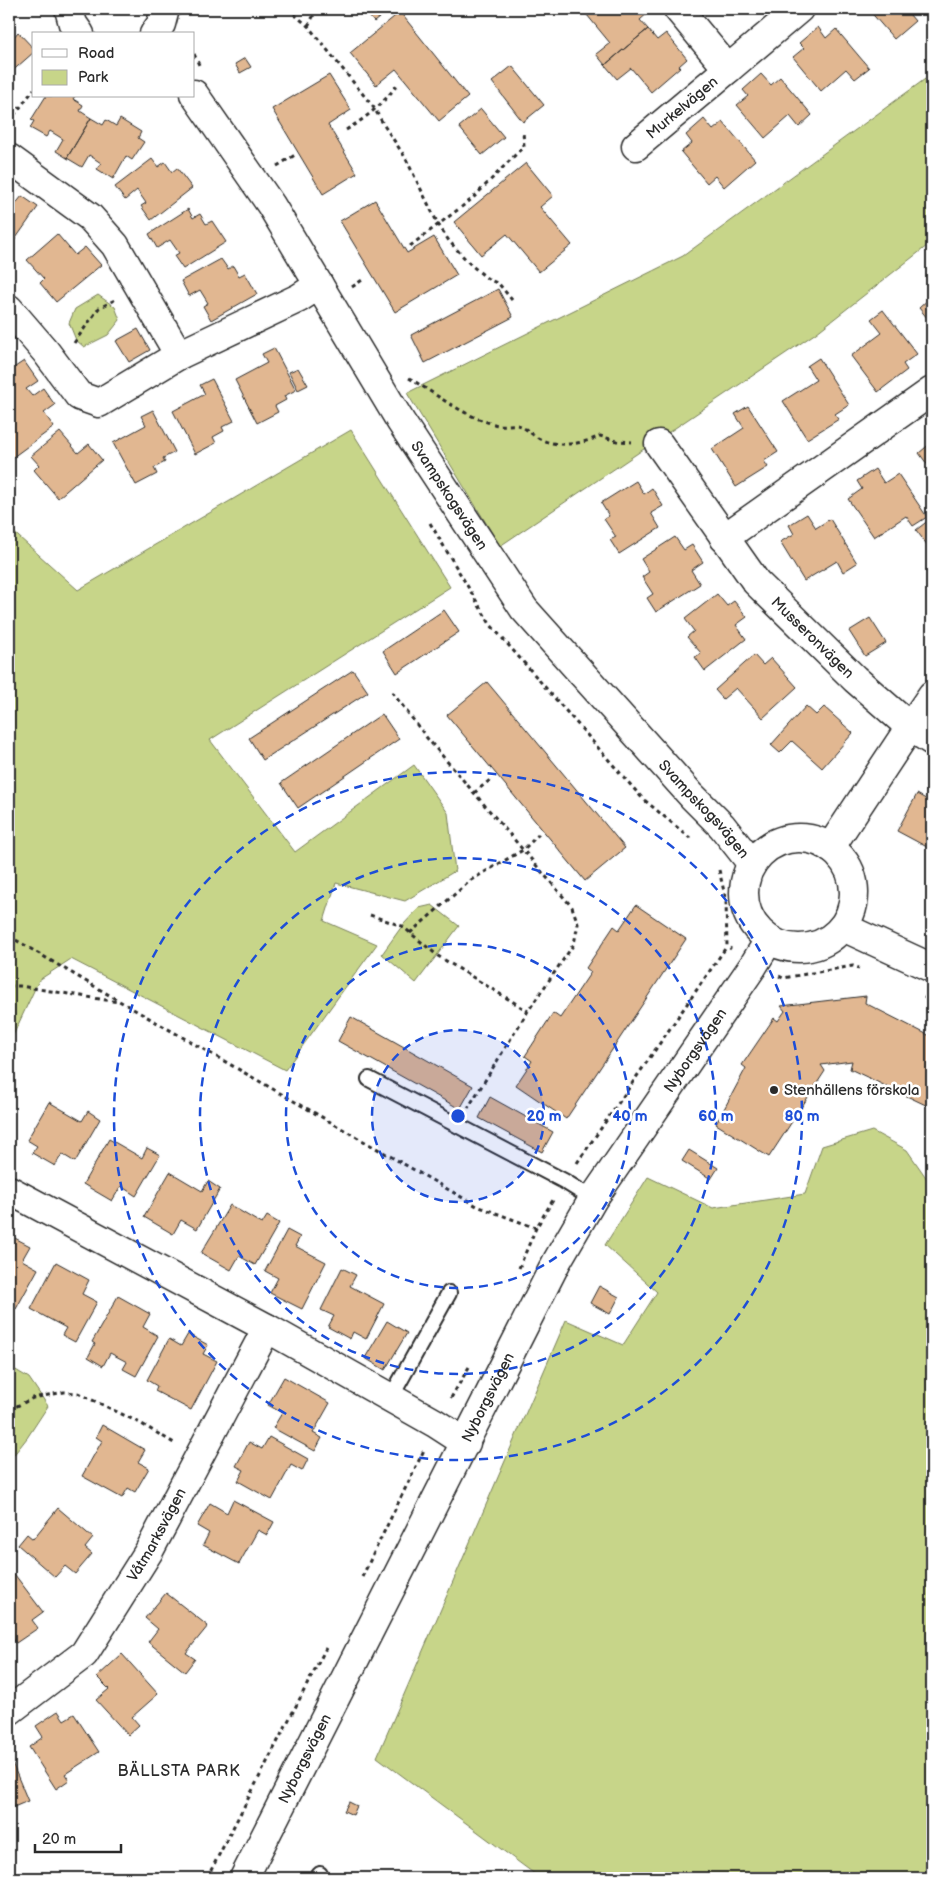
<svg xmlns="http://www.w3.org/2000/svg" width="941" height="1887" viewBox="0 0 941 1887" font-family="'Balsamiq Sans',sans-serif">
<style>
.green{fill:#c7d589;stroke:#79805a}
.building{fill:#e1b791;stroke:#2b2b2b}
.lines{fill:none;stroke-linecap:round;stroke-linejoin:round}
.lane-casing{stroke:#2b2b2b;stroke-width:18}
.street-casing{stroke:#2b2b2b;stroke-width:31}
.path{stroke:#2b2b2b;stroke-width:3;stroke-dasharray:4 4;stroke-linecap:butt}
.lane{stroke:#fff;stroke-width:14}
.street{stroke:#fff;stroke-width:28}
.ring{fill:none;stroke:#1d4ed8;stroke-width:2.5;stroke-dasharray:9 6}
.poi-dot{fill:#2b2b2b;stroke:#fff;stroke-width:2}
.labels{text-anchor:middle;stroke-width:5;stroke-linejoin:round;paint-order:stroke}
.street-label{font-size:15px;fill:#2b2b2b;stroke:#fff}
.poi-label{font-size:15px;fill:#2b2b2b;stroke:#fff;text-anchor:start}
.neighbourhood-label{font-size:16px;letter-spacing:1px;fill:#2b2b2b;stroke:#fff}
.centre{fill:#1d4ed8;stroke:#fff;stroke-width:2.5}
.ring-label{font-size:15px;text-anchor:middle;font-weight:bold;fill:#1d4ed8;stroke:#fff;stroke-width:5;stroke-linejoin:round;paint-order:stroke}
</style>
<rect width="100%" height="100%" fill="#fff"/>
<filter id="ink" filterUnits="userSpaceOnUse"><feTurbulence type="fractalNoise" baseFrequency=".02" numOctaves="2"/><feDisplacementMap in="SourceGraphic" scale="10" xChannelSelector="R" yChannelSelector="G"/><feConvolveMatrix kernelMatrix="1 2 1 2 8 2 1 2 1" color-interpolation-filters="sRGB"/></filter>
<g filter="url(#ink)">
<path class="green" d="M932,74V242L816,333L500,546L407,393L683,256Z
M98,295L115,307L120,320L108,335L84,347L76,340L69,323L75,309Z
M351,430L450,587L210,740L295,852L414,765L448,813L455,871L405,901L336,883L324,921L377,944L285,1070L71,959L39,980L9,1044V528L78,590Z
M432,905L459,926L416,983L382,954L402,926L419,908Z
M872,1131L907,1150L932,1186V1878H540L377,1757L566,1320L623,1345L657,1292L605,1245L648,1177L713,1208L805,1194L822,1146Z
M9,1366L29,1378L48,1406L27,1438L9,1461Z"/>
<path class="building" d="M363,9H390L374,22Z
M595,9H646L649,12L640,20L648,29L605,65L596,54L610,43L587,15Z
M868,9H905L915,21L894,39Z
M400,12L468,97L439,121L396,69L376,85L350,53Z
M818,27L826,38L836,29L869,68L855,79L846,69L821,91L793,57L804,48L799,43Z
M648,29L657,40L666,33L687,59L679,66L680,67L651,92L631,68L617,79L605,65Z
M18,32L34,49V52L9,74V33L13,38Z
M245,58L251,67L240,73L235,64Z
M512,66L544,105L523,122L492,82Z
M761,74L771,85L780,77L812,115L799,127L790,116L765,138L737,105L748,96L743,90Z
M329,75L351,110L328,125L357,173L323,194L272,109Z
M46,96H75L73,99L83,105L80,111L91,118L67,158L56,151L63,139L50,131L46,137L30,128L34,121L31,120Z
M481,109L504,137L482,155L459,127Z
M91,118L103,125L106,120L116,126L120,119L141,132L138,138L144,142L132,160L126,156L113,179L97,169L101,163L89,155L82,167L67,158Z
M704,119L713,130L723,122L755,160L724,187L715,176L707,183L681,152L692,143L686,135Z
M152,159L158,167L165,162L172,172L177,168L192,188L151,220L141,206L146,203L137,190L125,200L115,187Z
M526,163L553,196L540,207L572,245L539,272L507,234L481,255L454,222Z
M22,196L38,207L9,248V202L14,206Z
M375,200L407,253L434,237L457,275L395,312L340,221Z
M188,209L193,218L200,214L206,224L212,221L226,242L183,269L174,256L179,253L170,240L157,248L149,234Z
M57,234L75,255L85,247L101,265L56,302L40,283L44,279L27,260Z
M221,259L228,269L233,266L239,276L245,273L257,294L211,320L203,306L208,303L200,290L189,296L181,281Z
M498,289L513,317L425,363L411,335Z
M932,296V324L919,308Z
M883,310L917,354L903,364L907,370L878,392L851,356L882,333L871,319Z
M138,329L150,350L129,362L116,341Z
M274,348L296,390L284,396L286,400L275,406L278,412L257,423L235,380L267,363L262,354Z
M819,358L849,405L835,414L839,419L807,439L783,401L816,380L807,366Z
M24,361L38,381L26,389L32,396L43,388L55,405L44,413L54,427L9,460V364L12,369Z
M298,368L308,385L298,390L289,372Z
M212,379L234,421L222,427L224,431L213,437L216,443L195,454L173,411L205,394L200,385Z
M748,406L778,452L764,461L768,467L736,487L712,449L744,428L735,414Z
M153,410L175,452L163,458L165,462L154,468L157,474L136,485L113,443L146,425L141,416Z
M60,432L78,453L89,444L102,460L58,498L34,470L39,465L31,456Z
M932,442V471L919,453Z
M875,469L884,483L898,474L927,517L913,526L906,516L874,537L848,499L862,489L857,481Z
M636,481L644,494L652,488L663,506L651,513L660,528L619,554L610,540L616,537L604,519L609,516L601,503Z
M807,514L816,528L830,519L857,563L843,572L837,561L804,581L780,542L794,534L789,525Z
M929,520L932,524V544L928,546L916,530Z
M675,537L684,550L692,545L703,562L691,570L700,584L656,612L647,598L653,594L642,577L649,572L641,559Z
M717,594L727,606L734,601L747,617L736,625L746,639L705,671L695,657L701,653L687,637L694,631L685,619Z
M444,610L459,632L397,673L383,651Z
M870,618L886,643L865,656L849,631Z
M754,655L763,665L771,658L797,687L763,718L736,688L723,699L715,690Z
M353,670L368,692L263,760L249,738Z
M487,682L625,848L585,881L447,715Z
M806,706L816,715L824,707L853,733L822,768L792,741L780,753L771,745Z
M382,714L399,739L298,808L281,783Z
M917,794L931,802L932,799V842L930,841L927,847L897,831Z
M636,905L686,939L566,1119L516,1085L532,1061L525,1056L553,1013L560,1018L591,972L586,968L614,926L619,930Z
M866,996L865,1003L932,1037V1108L850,1069L852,1061L821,1065L825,1071L769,1157L716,1124L746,1068L742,1065L774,1018L778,1021L785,1011L781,1006Z
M351,1017L473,1086L460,1109L338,1041Z
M490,1097L553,1132L542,1152L479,1118Z
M49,1102L82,1121L88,1111L100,1119L75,1162L62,1154L55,1166L32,1153L37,1146L27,1140Z
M109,1139L142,1158L147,1148L160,1155L136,1196L121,1186L112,1201L83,1184Z
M689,1150L718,1168L711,1179L682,1161Z
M170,1172L202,1191L208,1181L220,1189L197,1229L181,1220L173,1234L144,1217Z
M230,1205L262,1224L267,1216L279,1223L255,1265L239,1256L231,1270L201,1253Z
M287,1230L300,1237L295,1246L326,1262L302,1309L270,1293L278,1278L265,1271Z
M9,1235L30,1246L22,1260L38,1269L16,1309L9,1305Z
M56,1262L89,1280L82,1294L97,1302L75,1342L62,1335L66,1328L31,1309Z
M342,1268L356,1275L350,1286L384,1304L366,1339L353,1332L350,1339L328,1327L334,1316L321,1310Z
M599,1286L619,1297L610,1314L590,1303Z
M118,1296L150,1314L143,1327L158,1336L136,1376L123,1369L127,1362L110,1353L103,1366L88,1357L95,1344L92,1342Z
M387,1321L407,1333L385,1370L365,1358Z
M188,1334L208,1345L203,1354L217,1361L191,1410L155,1391L157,1386L147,1380L169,1339L181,1346Z
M284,1377L330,1403L313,1433L322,1438L315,1451L273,1428L282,1413L268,1405Z
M102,1425L145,1450L138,1462L149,1468L135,1492L128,1488L122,1498L82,1476L102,1441L96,1437Z
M269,1437L308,1459L302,1471L291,1465L272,1500L238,1481L244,1470L236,1466L249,1442L262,1449Z
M233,1500L274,1522L267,1535L258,1530L239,1564L203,1545L209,1533L197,1526L210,1503L227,1513Z
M58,1508L93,1538L85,1548L92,1554L75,1574L65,1566L55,1577L18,1545L27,1534L33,1539Z
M15,1575L43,1612L32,1620L38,1628L16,1643L9,1633V1580Z
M166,1593L208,1626L186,1653L195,1659L185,1672L148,1642L158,1629L145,1618Z
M122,1654L158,1694L132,1717L139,1725L128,1735L96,1700L109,1689L97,1677Z
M58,1711L64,1720L74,1714L99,1752L65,1774L69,1780L56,1789L29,1747L43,1737L36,1726Z
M10,1758L28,1801L9,1809V1759Z
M349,1802L357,1806L353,1815L344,1811Z"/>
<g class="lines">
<g class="lane-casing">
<path id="lane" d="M369,1079L564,1181L593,1199
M390,1399L449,1293
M317,1878L320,1874"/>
</g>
<g class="street-casing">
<g id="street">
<path d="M69,9L73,24L80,34"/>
<path d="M154,34L161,24L165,9"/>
<path d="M728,69L799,9"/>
<path id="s1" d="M194,94L271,205L401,422L524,609L692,796L722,826L752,864"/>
<path id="s2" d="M636,146L728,69L678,9"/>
<path d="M9,158L90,217L115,245L179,355"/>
<path d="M9,309L46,352L79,396L99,403L179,355L299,298L319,285"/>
<path id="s3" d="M659,444L756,582L855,679L910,727L932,695"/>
<path d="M724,538L932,391"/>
<circle cx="799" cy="893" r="55"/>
<path d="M830,848L910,727L932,741"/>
<path d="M843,927L932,968"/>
<path d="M9,1190L267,1328L435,1423L466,1443"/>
<path id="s4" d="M9,1711L84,1654L149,1551L267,1328"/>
<path id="s5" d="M244,1878L557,1261L593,1199L753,966L769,940"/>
</g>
</g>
<path class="path" d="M288,9L308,26L374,108L385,127L405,157L438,224L449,241L471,265L488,279L499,284L512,300
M308,26L317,9
M194,54L200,67
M9,122L34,89
M346,130C366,118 383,104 397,85
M277,166L295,155
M410,246L472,199L524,146L523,131
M352,287L365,278
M74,343L99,308L115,300
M409,378C436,394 463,416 494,424C502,427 513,423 521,426C527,429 533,436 540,439C558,448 583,444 600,436L617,441L632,442
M430,523L490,624L642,798L690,838
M392,692L427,738L572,907L578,924L574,944L528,1011L468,1108
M474,793L490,780
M719,870L726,900L727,946L731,949
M370,915L402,926L438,956L528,1011
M410,933L471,880L523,850L539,834
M9,936L121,1002L477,1206L536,1228
M779,976L783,978L853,966L859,968
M9,986H20L118,1002
M924,997L932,1001
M577,1163L727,946
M519,1268L536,1228L553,1200
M451,1398L469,1367
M9,1410L33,1398L64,1392L78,1393L140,1423L174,1443
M362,1577L425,1448
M207,1878L326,1648"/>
<use href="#lane" class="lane"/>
<use href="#street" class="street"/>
</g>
</g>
<circle cx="458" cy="1116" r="86" fill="#1d4ed8" fill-opacity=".12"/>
<g class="ring">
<circle cx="458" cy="1116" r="86"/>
<circle cx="458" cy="1116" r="172"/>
<circle cx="458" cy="1116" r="258"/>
<circle cx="458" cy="1116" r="344"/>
</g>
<circle class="poi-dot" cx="774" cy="1090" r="5"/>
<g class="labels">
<g class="street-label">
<text dy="5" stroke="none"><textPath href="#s2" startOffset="60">Murkelvägen</textPath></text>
<text dy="5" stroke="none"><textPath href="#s1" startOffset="476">Svampskogsvägen</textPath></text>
<text dy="5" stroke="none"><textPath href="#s3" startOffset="248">Musseronvägen</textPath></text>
<text dy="5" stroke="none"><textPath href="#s1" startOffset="881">Svampskogsvägen</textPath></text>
<text dy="5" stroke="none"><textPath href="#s5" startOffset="944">Nyborgsvägen</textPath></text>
<text dy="5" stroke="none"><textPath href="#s5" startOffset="539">Nyborgsvägen</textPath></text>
<text dy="5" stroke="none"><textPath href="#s4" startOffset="234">Våtmarksvägen</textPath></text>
<text dy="5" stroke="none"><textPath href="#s5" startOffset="134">Nyborgsvägen</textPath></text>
</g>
<g class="poi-label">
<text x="784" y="1095">Stenhällens förskola</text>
</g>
<g class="neighbourhood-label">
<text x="179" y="1776">BÄLLSTA PARK</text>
</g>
</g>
<circle cx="458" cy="1116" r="8" class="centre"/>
<g class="ring-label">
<text x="544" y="1121">20 m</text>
<text x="630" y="1121">40 m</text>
<text x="716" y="1121">60 m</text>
<text x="802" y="1121">80 m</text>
</g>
<rect width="941" height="1887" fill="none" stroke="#fff" stroke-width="30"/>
<rect x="15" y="15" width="911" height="1857" fill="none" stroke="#2b2b2b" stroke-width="2" filter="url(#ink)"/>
<rect x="32" y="32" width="162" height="65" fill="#ffffff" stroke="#aaaaaa"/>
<rect x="42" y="49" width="25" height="8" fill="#ffffff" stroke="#aaaaaa"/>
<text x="78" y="58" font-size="15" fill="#2b2b2b">Road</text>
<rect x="42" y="70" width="25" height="15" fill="#c7d589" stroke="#aaaaaa"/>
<text x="78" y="82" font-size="15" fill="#2b2b2b">Park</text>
<path d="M35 1844v8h86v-8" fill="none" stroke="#2b2b2b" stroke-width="2.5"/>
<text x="42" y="1844" font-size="15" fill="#2b2b2b" stroke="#ffffff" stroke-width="4" paint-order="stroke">20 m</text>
</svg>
